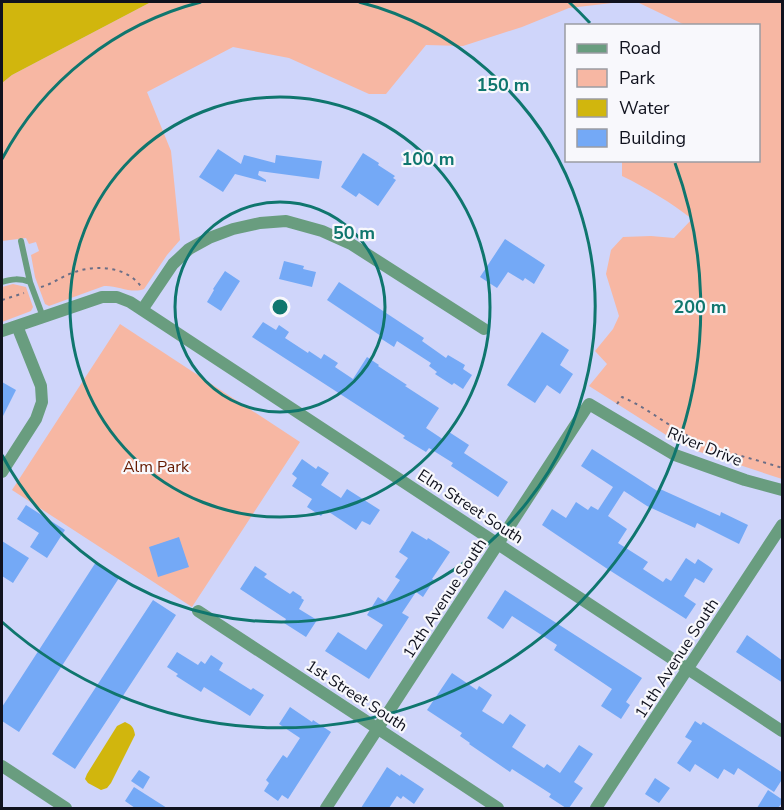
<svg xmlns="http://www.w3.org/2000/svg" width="784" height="810" viewBox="0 0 784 810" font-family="'Nunito Sans',sans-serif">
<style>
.green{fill:#f7b7a3}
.water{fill:#d1b60d}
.building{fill:#74a9f6}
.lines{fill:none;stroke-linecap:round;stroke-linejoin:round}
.path{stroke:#6a6e86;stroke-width:2;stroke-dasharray:3 4.5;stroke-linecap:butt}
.service{stroke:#699d7f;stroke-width:6}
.minor{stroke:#699d7f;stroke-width:12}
.ring{fill:none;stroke:#0f766e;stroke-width:3}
.labels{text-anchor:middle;stroke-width:4.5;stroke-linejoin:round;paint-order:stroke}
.street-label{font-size:16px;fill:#10121e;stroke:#f8f8fc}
.park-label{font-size:16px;fill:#661a00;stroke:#f8f8fc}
.centre{fill:#0f766e;stroke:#f8f8fc;stroke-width:3}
.ring-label{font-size:18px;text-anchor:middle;font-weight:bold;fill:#0f766e;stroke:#f8f8fc;stroke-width:4.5;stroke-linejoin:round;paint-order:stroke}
</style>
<rect width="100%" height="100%" fill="#cfd5fa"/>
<path class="green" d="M151,2H621L569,8L522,27L463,46L426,45L386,94H369L289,58L233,47L147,92L171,151L180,240L167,255L144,289C131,294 117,285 104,286L49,306L45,304L35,277L31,255L39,251L36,242L29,244L26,238L2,241V83L12,75Z
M637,2H782V479L697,451L674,440L589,386L607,364L595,351L613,329L619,316L606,274L611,250L623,237L651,236L674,238L692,219C670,202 647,188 622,176V161L758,160V26L685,25Z
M13,284L26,287L33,307L31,311L2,322V287Z
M120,324L300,442L192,607L12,490Z"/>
<path class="water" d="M2,2H151L12,75L2,83Z
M125,722C132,725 134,728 135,735L111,783L107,788L101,790L88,783L85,779L87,774L117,726Z"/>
<path class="building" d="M218,149L241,164L244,155L275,163L276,155L322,161L319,179L259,171L258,175L266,180V182L235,174L223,192L199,177Z
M363,153L379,163L378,165L395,176L393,178L396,180L378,206L359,193L356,197L341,187Z
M505,239L545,265L534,284L525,278L523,281L508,272L497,288L480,277Z
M284,261L304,266L303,269L316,272L312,287L279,279Z
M225,271L240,281L221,311L207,302L214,290L213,289Z
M339,282L424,338L422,341L446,358L448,355L465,365L463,369L472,375L463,389L454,383L452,385L435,374L437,372L429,366L431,363L397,341L394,347L380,338L381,336L327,300Z
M263,322L276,330L279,325L289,332L285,338L308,353L309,351L321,359L324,354L338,363L335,367L353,379L367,357L379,365L378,366L407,385L405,386L439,408L426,428L444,440L449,432L469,445L464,453L508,482L498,497L451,466L453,463L429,448L426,452L403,438L405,436L252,337Z
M542,332L569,350L560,365L573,374L560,394L547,385L535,403L507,385Z
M2,382L16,390L2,418Z
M592,449L659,492L660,489L711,512L720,516L721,512L748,525L739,544L697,523L695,528L647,506L624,491L608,516L627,529L618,543L648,562L643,569L663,582L666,578L671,581L686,558L695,564L698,559L713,569L704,583L695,578L684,596L696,604L686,619L606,568L542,525L552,509L566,518L576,502L588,510L591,506L598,510L613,487L581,466Z
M302,459L316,469L318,466L329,473L321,485L341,498L347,489L380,510L370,525L362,521L356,530L326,510L321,516L307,507L312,499L292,486L297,478L292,474Z
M26,505L65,530L47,558L30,547L39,533L17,519Z
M412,531L427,540L428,538L450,552L432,579L434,580L423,597L416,592L402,613L409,617L369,679L325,651L338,632L366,650L383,625L367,615L378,597L385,602L400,580L395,577L408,558L399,552Z
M179,537L189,567L158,577L149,547Z
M2,541L29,558L13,583L2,576Z
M96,562L119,578L19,732L2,721V707Z
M255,566L267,574L264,577L290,594L293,591L302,597L301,598L304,600L299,609L317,620L306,637L284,623L286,619L240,589Z
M505,590L642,678L626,702L630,705L621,719L601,706L612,689L554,650L557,645L512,616L503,629L487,618Z
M153,600L176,615L75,769L52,754Z
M747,635L783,661V683L736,652Z
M177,652L198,665L201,661L205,664L211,655L223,663L219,670L251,690L253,688L264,695L250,716L204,687L201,692L176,676L178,674L167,667Z
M452,673L477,690L479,686L492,695L482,711L503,724L510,714L526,725L512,747L544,768L547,764L560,773L579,745L593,754L574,782L583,788L569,808H566L549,797L551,794L512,769L510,772L469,744L470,743L460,736L462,733L427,710Z
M290,707L312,722L313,720L331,732L288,799L282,795L278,801L264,791L269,783L266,780L283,755L287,758L300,738L279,724Z
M695,721L701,725L703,722L783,773V778L774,792L738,768L734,775L724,769L718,779L695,764L690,772L677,763L692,741L685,737Z
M387,767L400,776L401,774L424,789L414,804L403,796L401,799L397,796L389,808H361Z
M139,770L150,777L143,789L131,781Z
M655,778L670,788L659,803L645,794Z
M134,787L167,808H135L125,801Z
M768,790L783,800V802L778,808H757Z"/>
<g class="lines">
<path class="path" d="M41,287C52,284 61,277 72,273C95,264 128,266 142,288
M2,300L24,293
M617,404L622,397C648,408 669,427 694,439C722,453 753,458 782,468"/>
<path class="service" d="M21,241L30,282
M2,282C12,279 19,278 30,282L43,317"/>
<path class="minor" d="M142,310L173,264L189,249L209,238L233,229L260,223L286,221L322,231L351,244L484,329
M2,331L102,297H117L130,302L782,731
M2,472L36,419L42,402L41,386L17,326
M198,611L392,738L498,808
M2,766L66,808
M326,808L589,404L675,455L745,480L782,490
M596,808L782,525"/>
</g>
<g class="ring">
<circle cx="280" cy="307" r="105"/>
<circle cx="280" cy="307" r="210"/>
<path d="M2 159A315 315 0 0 1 201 2M359 2A315 315 0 1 1 2 455"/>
<path d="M569 2A420 420 0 0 1 590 23M675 163A420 420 0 0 1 2 622"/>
</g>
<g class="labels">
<g class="street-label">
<text transform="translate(705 446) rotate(22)" y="6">River Drive</text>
<text transform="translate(471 506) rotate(33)" y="6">Elm Street South</text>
<text transform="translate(444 598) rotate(-57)" y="6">12th Avenue South</text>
<text transform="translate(676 658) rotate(-57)" y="6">11th Avenue South</text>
<text transform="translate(357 695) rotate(33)" y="6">1st Street South</text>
</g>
<g class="park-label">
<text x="156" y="472">Alm Park</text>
</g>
</g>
<circle cx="280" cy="307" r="9" class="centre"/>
<g class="ring-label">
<text x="503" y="91">150 m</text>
<text x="428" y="165">100 m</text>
<text x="354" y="239">50 m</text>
<text x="700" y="313">200 m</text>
</g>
<rect width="784" height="810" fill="none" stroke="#10121e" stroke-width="6"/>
<rect x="565" y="24" width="195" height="138" fill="#f8f8fc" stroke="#9b9ca3" stroke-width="1.5"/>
<rect x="577" y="44" width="30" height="9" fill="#699d7f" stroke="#9b9ca3" stroke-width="1.5"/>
<text x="619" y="54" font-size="18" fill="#10121e">Road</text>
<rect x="577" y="69" width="30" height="18" fill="#f7b7a3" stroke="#9b9ca3" stroke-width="1.5"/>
<text x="619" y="84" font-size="18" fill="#10121e">Park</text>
<rect x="577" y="99" width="30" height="18" fill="#d1b60d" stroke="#9b9ca3" stroke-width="1.5"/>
<text x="619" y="114" font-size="18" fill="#10121e">Water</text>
<rect x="577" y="129" width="30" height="18" fill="#74a9f6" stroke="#9b9ca3" stroke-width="1.5"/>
<text x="619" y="144" font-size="18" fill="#10121e">Building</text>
</svg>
